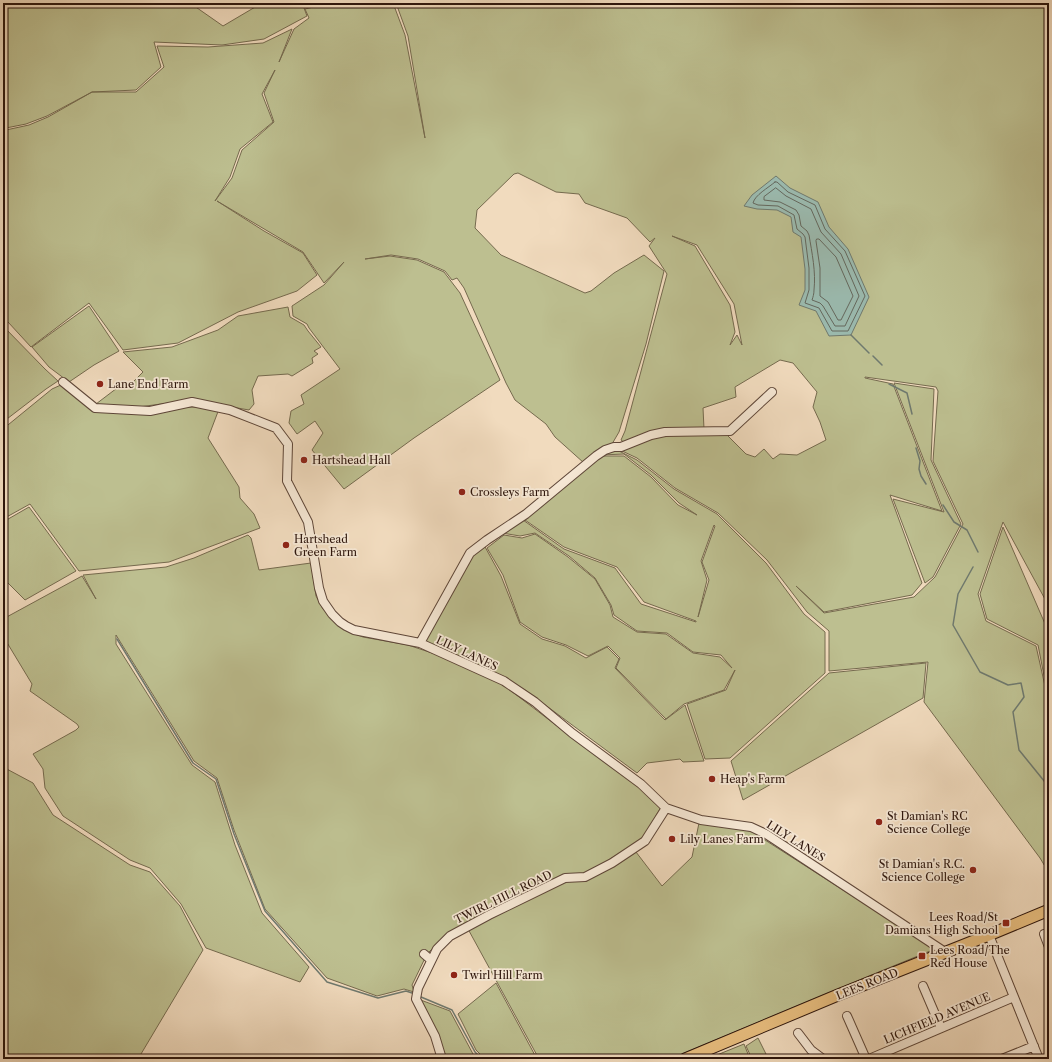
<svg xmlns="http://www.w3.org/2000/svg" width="1052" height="1062" viewBox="0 0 1052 1062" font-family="'Libre Caslon Text',serif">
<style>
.green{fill:#bdbf90;stroke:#756a4e;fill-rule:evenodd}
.water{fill:#9bbbb0;stroke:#6f796e}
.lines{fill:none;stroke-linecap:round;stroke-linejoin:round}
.shore{stroke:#64685e;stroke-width:1}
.stream{stroke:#6f796e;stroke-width:1.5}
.minor-casing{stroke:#5e4638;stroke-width:10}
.major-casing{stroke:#2d150c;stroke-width:13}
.minor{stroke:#f6e8d5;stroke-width:8}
.major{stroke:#e8be7f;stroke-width:11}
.poi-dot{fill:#8f2418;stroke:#f6e8d5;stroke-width:1.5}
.labels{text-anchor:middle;stroke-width:3.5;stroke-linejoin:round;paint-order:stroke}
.poi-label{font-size:11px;fill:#2d150c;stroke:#f6e8d5;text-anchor:start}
.street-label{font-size:11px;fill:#2d150c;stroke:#f6e8d5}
</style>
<rect width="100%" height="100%" fill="#f1dbbe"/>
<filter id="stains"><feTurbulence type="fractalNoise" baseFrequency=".005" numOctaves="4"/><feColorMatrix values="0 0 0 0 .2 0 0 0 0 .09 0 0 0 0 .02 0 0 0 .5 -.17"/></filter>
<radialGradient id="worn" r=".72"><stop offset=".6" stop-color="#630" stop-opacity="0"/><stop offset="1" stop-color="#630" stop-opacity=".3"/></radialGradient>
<path class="green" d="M3,3H190L223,26L262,3H327L304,8L307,16L264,39L222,45L154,42L161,67L136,90L92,92L47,116L26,124L6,128L3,126Z
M331,3H393L405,35L425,138L408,36L396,3H1049V605L1046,601L1003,522L978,594L986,621L1036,646L1047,695L1049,711V873L1040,858L924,702L928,662L829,671V631L807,612L767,560L718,513L675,488L637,458L620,450L654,436L726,434L746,454L755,457L764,449L773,459L780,454L797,455L826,440L820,422L813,407L817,392L793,363L780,360L735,387L736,397L703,408L704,429H662L625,443L621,440L625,431L667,274L649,246L655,238L650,242L627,218L585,203L579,194L556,192L518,173L514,174L477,210L475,228L501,255L585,293L591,291L614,273L644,255L664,271L646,344L619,432L612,444L600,451L584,463L555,437L546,424L515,400L506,383L464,288L457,278L452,280L445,271L418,259L391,255L365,259L390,256L417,260L444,272L460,293L500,380L414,438L344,489L312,450L323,433L315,421L297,434L289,423L291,411L304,404L301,395L340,369L309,328L307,324L293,316L292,306L324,285L344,262L324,283L303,252L217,201L264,231L303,253L317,275L297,291L238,312L178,343L123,350L89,303L31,347L8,322L3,319V129L6,130L29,125L48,117L92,92H136L164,67L157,46L208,47L263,43L292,29L279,62L294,29L309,18L305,9ZM275,70L264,93L274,122L242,150L232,178L215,201L230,177L240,149L273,122L262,94ZM672,236L697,245L734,304L742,345L737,335L730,345L735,332L730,305L695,246ZM865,377L936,387L938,391L933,461L963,524L935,577L914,597L824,613L796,586L824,612L912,595L922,583L890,495L942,511L893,384L865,378Z
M89,306L119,351L94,365L69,382L49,367L32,347Z
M288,307L290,317L304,325L308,331L321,347L314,351L318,354L312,358L313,363L292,376L288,374L258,376L252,390L254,404L249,410L191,400L131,408L96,404L121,385L127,388L143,372L123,352L172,347L218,330L238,316Z
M3,326L45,369L58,381L46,389L3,422Z
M894,383L934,389L931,460L961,524L933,577L925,583L893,499L944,512Z
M63,384L93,411L194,407L219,409L208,438L239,487L240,498L254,514L260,528L169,562L79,571L30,504L3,519V429L52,389Z
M617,450L637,460L674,489L717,514L766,563L804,614L825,632V673L730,758L705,759L687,704L726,690L735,670L724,690L684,704L666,719L616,668L620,658L608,646L588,656L566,645L542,637L520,622L503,575L487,548L504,535L522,538L535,534L568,557L595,579L610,605L613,617L637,632L666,634L693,653L720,657L732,668L721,655L693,652L667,633L637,631L614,615L611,605L595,578L569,556L535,533L520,536L502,533L523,520L564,549L615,568L641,604L696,622V621L644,602L617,567L564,547L525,520L600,456H624L651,477L678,505L697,515L679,503L651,475L624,454L601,455ZM714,525L715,526L702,562L709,580L698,617L707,580L701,561Z
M29,507L76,571L25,600L3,578V522Z
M1003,527L1049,633V701L1038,645L987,619L980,594Z
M248,535L251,538L259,570L311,563L316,596L323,609L342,628L347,631L363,637L408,645L474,667L506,687L565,732L626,775L661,807L646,833L639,841L586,874L564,876L447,934L427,954L412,985L414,992L404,989L377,996L327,978L265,909L234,830L217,778L194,761L116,635V644L192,765L215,782L235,845L262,913L309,967L300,982L206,948L181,904L150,868L130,860L63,816L45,788L43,769L33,754L76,730L79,727L77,724L30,691L32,684L3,636V619L82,576L96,599L83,575L166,567L194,558Z
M484,545L501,576L520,624L542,639L565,646L586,658L607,647L619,659L615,668L665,720L685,705L704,761L683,762L680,759L647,763L637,773L525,690L508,681L427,642L426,639L471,557Z
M926,663L923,698L743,800L731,761L829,673Z
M3,767L33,783L53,815L130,865L150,872L180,906L203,950L138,1059H3Z
M699,823L751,831L935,949L864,978L670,1059H539L468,929L565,881L585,879L615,866L636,852L662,886L692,857Z
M496,983L537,1059H485L476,1050L458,1014Z
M418,999L450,1011L473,1054L479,1059H444Z
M758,1038L768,1058L770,1059H752L746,1046Z
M744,1044L750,1059H707Z"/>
<path class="water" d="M776,176L790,188L818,202L829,227L848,249L869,297L851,335L829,336L816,311L799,305L805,290V269L801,237L793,232L791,217L777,210L757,209L744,206L752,195Z"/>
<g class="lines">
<path class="shore" d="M775,182H777L788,192L815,205L825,229L845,251L865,296L848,331H832L819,308L805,303L809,290V268L805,237L803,234L797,229L794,215L778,206L758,205L753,203C755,195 768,188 775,182Z
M776,188L786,196L811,209L821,232L841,254L859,296L845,326H835L823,306L820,303L812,300C813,297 814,294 814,290C816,272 812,253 809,235L807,231L801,226L799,215L796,210L780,202L764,200V197Z
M817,239H819L836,257L853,296L841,320H838L828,302L820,296V268L816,241Z"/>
<path class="stream" d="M851,335L869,353
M873,356L882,365
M889,384L907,393L912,414
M916,448L920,461L919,469L921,476L926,484
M943,505L954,522L967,530L978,552
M973,567L958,594L953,625L980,672L1008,685L1021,683L1024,697L1013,712L1019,750L1049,787
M117,639L193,763L216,779L234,834L265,911L327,982L378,998L406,991L412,993
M421,997L452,1010L475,1052L482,1059"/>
<g class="minor-casing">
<path id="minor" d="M63,382L95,408L150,411L192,402L230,410L276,428L288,444L287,481L308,522L319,588L323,601L332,614L340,622L346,626L354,630L420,643L504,681L535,702L572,733L641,784L666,808L701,820L751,827L766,834L945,952
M420,643L470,553L487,540L526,514L596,456L605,450L614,447H621L651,435L665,432L730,431L772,392
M1044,934L1049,947
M989,935L1039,1059
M424,954L431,960
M923,986L941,1028
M847,1016L866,1059
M798,1033L811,1050L823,1059
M442,1059L435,1036L416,999L418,988L437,949L450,936L489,915L565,878L585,877L612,863L645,841L666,808
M869,1059L1014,997
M1002,1059L1034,1046"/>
</g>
<g class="major-casing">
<path id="major" d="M685,1059L838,995L989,935L1049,910"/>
</g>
<use href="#minor" class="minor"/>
<use href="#major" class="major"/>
</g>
<g class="poi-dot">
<circle cx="100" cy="384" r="4"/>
<circle cx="304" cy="460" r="4"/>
<circle cx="462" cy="492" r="4"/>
<circle cx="286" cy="545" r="4"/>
<circle cx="712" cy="779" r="4"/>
<circle cx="879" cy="822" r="4"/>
<circle cx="672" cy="839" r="4"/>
<circle cx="973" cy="870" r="4"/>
<rect x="1002" y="919" width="8" height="8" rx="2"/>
<rect x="918" y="952" width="8" height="8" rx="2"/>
<circle cx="454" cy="975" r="4"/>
</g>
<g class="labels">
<g class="poi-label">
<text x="108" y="388">Lane End Farm</text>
<text x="312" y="464">Hartshead Hall</text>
<text x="470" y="496">Crossleys Farm</text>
<text x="294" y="543">Hartshead<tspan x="294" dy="13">Green Farm</tspan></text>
<text x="720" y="783">Heap's Farm</text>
<text x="887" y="820">St Damian's RC<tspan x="887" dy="13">Science College</tspan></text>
<text x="680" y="843">Lily Lanes Farm</text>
<text x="965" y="868" text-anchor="end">St Damian's R.C.<tspan x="965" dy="13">Science College</tspan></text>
<text x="998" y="921" text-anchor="end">Lees Road/St<tspan x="998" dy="13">Damians High School</tspan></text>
<text x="930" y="954">Lees Road/The<tspan x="930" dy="13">Red House</tspan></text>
<text x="462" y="979">Twirl Hill Farm</text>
</g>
<g class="street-label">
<text transform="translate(467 653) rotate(25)" y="4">LILY LANES</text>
<text transform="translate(796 841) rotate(32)" y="4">LILY LANES</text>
<text transform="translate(503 897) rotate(-26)" y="4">TWIRL HILL ROAD</text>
<text transform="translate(867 984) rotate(-22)" y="4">LEES ROAD</text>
<text transform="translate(937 1018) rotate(-23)" y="4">LICHFIELD AVENUE</text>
</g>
</g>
<rect width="1052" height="1062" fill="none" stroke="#f1dbbe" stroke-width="16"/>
<rect x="4" y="4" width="1044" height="1054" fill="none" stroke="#2d150c" stroke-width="2"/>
<rect x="8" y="8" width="1036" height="1046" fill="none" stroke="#2d150c"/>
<rect width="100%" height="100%" filter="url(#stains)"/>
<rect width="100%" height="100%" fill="url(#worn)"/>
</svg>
